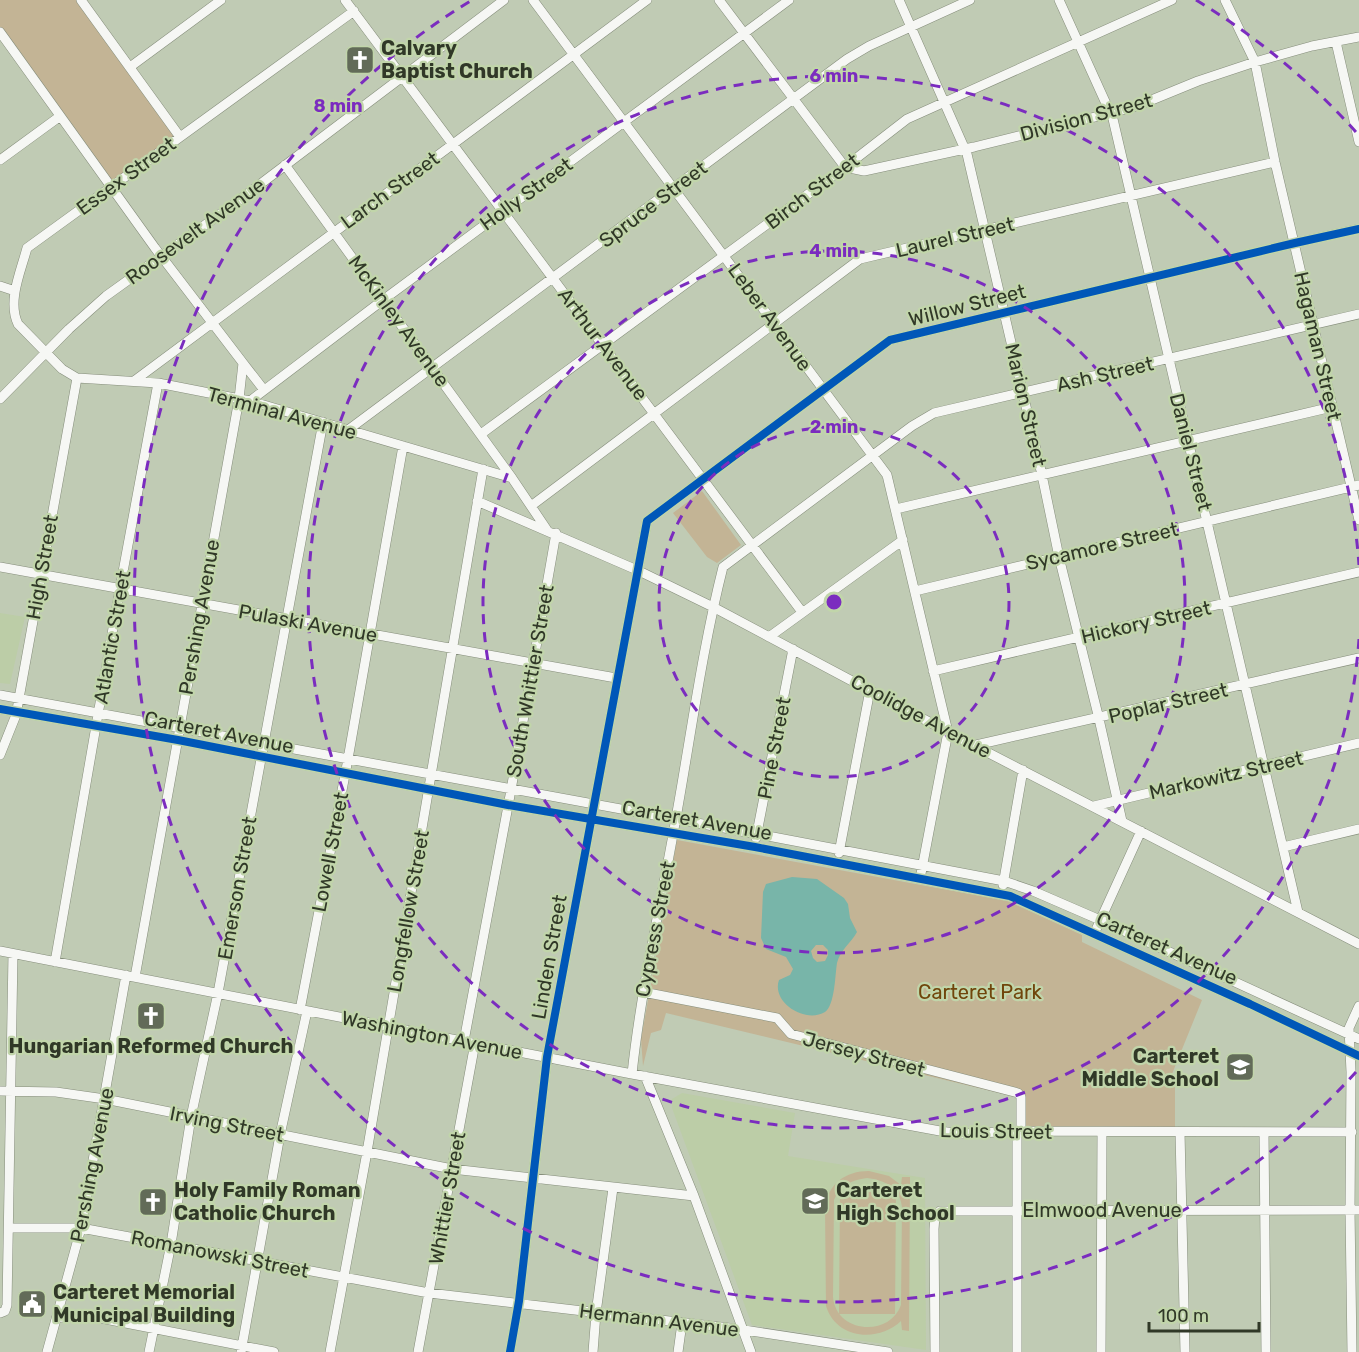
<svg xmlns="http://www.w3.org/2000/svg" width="1359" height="1352" viewBox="0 0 1359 1352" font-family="Rubik,sans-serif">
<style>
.built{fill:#bccda7}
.green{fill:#c3b495;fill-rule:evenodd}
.water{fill:#78b5a9;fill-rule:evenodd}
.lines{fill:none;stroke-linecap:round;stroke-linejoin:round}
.minor-casing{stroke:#858d7b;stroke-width:10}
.minor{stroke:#f6f7f4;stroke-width:9}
.cycleway-casing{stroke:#c1d5aa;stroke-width:11}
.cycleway{stroke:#0057b8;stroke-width:8}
.ring{fill:none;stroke:#7b2cbf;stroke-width:3;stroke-dasharray:10 8}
.labels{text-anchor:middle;stroke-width:4.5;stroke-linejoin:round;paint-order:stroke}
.poi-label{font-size:20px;font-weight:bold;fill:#303827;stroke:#c1d5aa;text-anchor:start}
.street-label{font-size:20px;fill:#303827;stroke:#c1d5aa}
.park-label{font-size:20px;fill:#70450b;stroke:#c1d5aa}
.centre{fill:#7b2cbf;stroke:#c1d5aa;stroke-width:3}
.ring-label{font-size:18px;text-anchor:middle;font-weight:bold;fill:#7b2cbf;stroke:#c1d5aa;stroke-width:4.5;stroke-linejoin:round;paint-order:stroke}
</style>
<rect width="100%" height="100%" fill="#c0cbb4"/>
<path class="built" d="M0,613L25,617L10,684L0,683Z
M682,1093L795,1113L788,1156L925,1178L926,1350L752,1325L672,1108V1099Z"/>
<path class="green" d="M0,0H83L180,135L108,183L0,34Z
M702,491L741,545L717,563L707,557L673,513Z
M677,840L1008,901L1082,935V942L1202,1000L1172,1074V1083H1175V1130L1017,1132L1016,1097L666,1013L661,1030L651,1033L643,1066L641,1039Z
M869,1171L889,1176L901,1185L902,1177H910L909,1331L902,1330L901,1321C878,1343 836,1339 826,1306L825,1208C828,1184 845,1171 869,1171ZM867,1178C885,1180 900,1188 902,1207L901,1305C889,1338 836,1333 833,1297L834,1200C840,1185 851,1180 867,1178Z
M840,1192H896L895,1314H839Z"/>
<path class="water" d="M792,877L817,879L844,898L848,904L850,918L857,932C851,943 840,950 837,963C835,975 835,1005 825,1012C805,1024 771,1002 779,980L790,975L793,969L786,957L766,949L761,938L763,892L766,884ZM816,945H823L828,950V955L825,961L817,962L813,958L811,951Z"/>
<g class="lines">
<g class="minor-casing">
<path id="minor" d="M81,0L180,137
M345,0L802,612
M533,0L887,475L948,732L920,879
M719,0L845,167L864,171L974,147L1111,113L1137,106L1198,81L1255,62L1312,46L1359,37
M899,0L967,154L1042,475L1059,557L1099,719L1122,821
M1059,0L1113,119L1298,912
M1225,0L1255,62L1275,162L1359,520
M354,11L27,248C21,271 7,301 18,324L62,369L77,378L158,383L250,401L512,478L547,530
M0,32L155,248L243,363L239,399L135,977
M1336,42L1359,142
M130,67L221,0
M0,160L59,117
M285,165L512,478
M0,286L15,291
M243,363L264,390
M134,381L647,0
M0,399L69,329L106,296L230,207L504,0
M250,401L383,300L789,0
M348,430L847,59L869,46L970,0
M481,434L845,167L907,119L1172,0
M477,501L637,570L713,607L948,732L1359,944
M531,506L860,259L1275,162
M896,509L1332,407
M0,567L616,678
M915,591L1359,485
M769,637L903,540
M933,671L1359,572
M0,695L757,834L1004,881L1033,891L1100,920L1359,1039
M0,709L178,740L508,805L755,847L1010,896L1250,1004L1359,1056
M976,745L1359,658
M0,755L16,715L77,378
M1094,806L1359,743
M756,838L793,649
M1283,847L1359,829
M839,853L870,690
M1003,885L1023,770
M1094,934L1141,831
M0,951L632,1074L940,1131L961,1134L1017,1131L1352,1132
M55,962L120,588L158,383
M643,992L777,1018L791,1034L1018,1093L1021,1097V1132
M300,1010L348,759L403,446
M464,1041L511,790L556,533
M632,1074C641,988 661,904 676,818C691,735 702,650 723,567L912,426L934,413L1359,314
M645,1076L694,1196L751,1352
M0,1091L56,1092L105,1099L452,1169L694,1196
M1017,1131V1352
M1180,1132L1185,1352
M1264,1132L1266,1352
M9,1228H81L429,1293L738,1329L888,1352
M0,1313L5,1311L7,1305L13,954
M57,1317L100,1318L274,1352
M47,1352L81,1228L126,975
M149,1352L171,1244L191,1117L218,993L323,422
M241,1352L280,1135L307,1011
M330,1352L367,1152L483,469
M418,1352L475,1043
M510,1352L519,1301L547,1057L647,521L890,340L1295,243L1359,229
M593,1352L596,1313L613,1188
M678,1352L682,1323
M935,1352L934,1229L935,1216L940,1211L1359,1210
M1101,1352L1102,1132
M1352,1352L1350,1210L1351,1072L1349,1028L1359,1006"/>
</g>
<use href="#minor" class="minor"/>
<g class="cycleway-casing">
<path id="cycleway" d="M0,709L178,740L508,805L755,847L1010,896L1250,1004L1359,1056
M510,1352L519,1301L547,1057L647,521L890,340L1295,243L1359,229"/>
</g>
<use href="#cycleway" class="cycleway"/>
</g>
<g class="ring">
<circle cx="834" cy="602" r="175"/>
<circle cx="834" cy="602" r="351"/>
<path d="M1359 639A526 526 0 1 1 1359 565"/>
<path d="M1356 1072A702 702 0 1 1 472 0M1196 0A702 702 0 0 1 1356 132"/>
</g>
<defs>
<g id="church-square" transform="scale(1.5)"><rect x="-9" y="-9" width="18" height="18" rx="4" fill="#626b58" stroke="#c1d5aa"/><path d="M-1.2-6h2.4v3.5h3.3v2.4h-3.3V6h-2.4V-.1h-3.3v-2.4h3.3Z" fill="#fff"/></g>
<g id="school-square" transform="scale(1.5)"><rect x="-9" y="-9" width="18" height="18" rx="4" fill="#626b58" stroke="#c1d5aa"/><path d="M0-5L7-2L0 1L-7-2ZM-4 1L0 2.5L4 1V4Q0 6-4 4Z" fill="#fff"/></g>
<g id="civic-square" transform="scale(1.5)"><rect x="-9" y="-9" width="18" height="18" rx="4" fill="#626b58" stroke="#c1d5aa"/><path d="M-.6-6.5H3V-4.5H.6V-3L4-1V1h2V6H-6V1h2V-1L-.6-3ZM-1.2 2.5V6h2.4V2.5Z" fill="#fff"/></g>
</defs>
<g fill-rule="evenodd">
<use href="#church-square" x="360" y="60"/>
<use href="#church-square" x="151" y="1016"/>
<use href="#school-square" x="1240" y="1067"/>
<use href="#school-square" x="815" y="1201"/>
<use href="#church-square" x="153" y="1202"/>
<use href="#civic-square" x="32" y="1304"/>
</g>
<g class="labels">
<g class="poi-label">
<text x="381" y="55">Calvary<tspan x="381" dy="23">Baptist Church</tspan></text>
<text x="151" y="1053" text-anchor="middle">Hungarian Reformed Church</text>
<text x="1219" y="1063" text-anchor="end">Carteret<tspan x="1219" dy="23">Middle School</tspan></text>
<text x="174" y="1197">Holy Family Roman<tspan x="174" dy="23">Catholic Church</tspan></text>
<text x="836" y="1197">Carteret<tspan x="836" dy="23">High School</tspan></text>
<text x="53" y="1299">Carteret Memorial<tspan x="53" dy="23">Municipal Building</tspan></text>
</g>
<g class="street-label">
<text transform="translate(1086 117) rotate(-15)" y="7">Division Street</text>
<text transform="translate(126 176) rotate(-36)" y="7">Essex Street</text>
<text transform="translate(390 190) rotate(-36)" y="7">Larch Street</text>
<text transform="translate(812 191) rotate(-37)" y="7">Birch Street</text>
<text transform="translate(526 194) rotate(-36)" y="7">Holly Street</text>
<text transform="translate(653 204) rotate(-37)" y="7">Spruce Street</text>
<text transform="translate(195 231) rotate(-36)" y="7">Roosevelt Avenue</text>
<text transform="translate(955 237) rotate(-13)" y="7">Laurel Street</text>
<text transform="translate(967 305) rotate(-14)" y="7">Willow Street</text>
<text transform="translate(770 317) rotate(54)" y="7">Leber Avenue</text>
<text transform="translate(399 321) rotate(54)" y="7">McKinley Avenue</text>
<text transform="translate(603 344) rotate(53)" y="7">Arthur Avenue</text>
<text transform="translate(1318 346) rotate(77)" y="7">Hagaman Street</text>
<text transform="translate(1105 374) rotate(-13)" y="7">Ash Street</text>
<text transform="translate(1026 405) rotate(77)" y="7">Marion Street</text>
<text transform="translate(282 413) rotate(15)" y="7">Terminal Avenue</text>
<text transform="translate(1191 452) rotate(76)" y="7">Daniel Street</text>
<text transform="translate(1102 546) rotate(-13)" y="7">Sycamore Street</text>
<text transform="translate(42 567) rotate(-80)" y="7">High Street</text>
<text transform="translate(199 617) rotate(-80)" y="7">Pershing Avenue</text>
<text transform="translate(1146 622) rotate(-13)" y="7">Hickory Street</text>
<text transform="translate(308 623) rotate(10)" y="7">Pulaski Avenue</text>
<text transform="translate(112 637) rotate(-80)" y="7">Atlantic Street</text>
<text transform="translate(530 681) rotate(-80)" y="7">South Whittier Street</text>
<text transform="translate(1168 703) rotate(-13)" y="7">Poplar Street</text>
<text transform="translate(921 716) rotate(28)" y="7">Coolidge Avenue</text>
<text transform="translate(219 732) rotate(11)" y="7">Carteret Avenue</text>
<text transform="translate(774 748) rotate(-79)" y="7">Pine Street</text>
<text transform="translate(1226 775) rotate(-13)" y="7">Markowitz Street</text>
<text transform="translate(697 820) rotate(10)" y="7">Carteret Avenue</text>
<text transform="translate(330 852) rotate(-79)" y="7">Lowell Street</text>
<text transform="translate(237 888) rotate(-80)" y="7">Emerson Street</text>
<text transform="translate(408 911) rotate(-80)" y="7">Longfellow Street</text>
<text transform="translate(655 929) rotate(-79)" y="7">Cypress Street</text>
<text transform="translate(1167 948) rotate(24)" y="7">Carteret Avenue</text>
<text transform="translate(549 957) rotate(-80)" y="7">Linden Street</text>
<text transform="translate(432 1035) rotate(11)" y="7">Washington Avenue</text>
<text transform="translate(864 1054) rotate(15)" y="7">Jersey Street</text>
<text transform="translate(227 1124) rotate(11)" y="7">Irving Street</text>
<text transform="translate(996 1131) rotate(1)" y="7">Louis Street</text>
<text transform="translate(92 1165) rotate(-79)" y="7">Pershing Avenue</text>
<text transform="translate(447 1198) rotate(-80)" y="7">Whittier Street</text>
<text x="1102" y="1217">Elmwood Avenue</text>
<text transform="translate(220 1254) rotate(11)" y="7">Romanowski Street</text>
<text transform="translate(659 1320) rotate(7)" y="7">Hermann Avenue</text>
</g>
<g class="park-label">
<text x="980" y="999">Carteret Park</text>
</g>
</g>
<circle cx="834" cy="602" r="9" class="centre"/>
<g class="ring-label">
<text x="834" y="82">6 min</text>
<text x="338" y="112">8 min</text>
<text x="834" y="257">4 min</text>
<text x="834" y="433">2 min</text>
</g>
<path d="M1149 1322v9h110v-9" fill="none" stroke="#303827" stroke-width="3"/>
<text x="1158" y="1322" font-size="18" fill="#303827" stroke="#c1d5aa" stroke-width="4.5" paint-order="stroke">100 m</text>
</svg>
